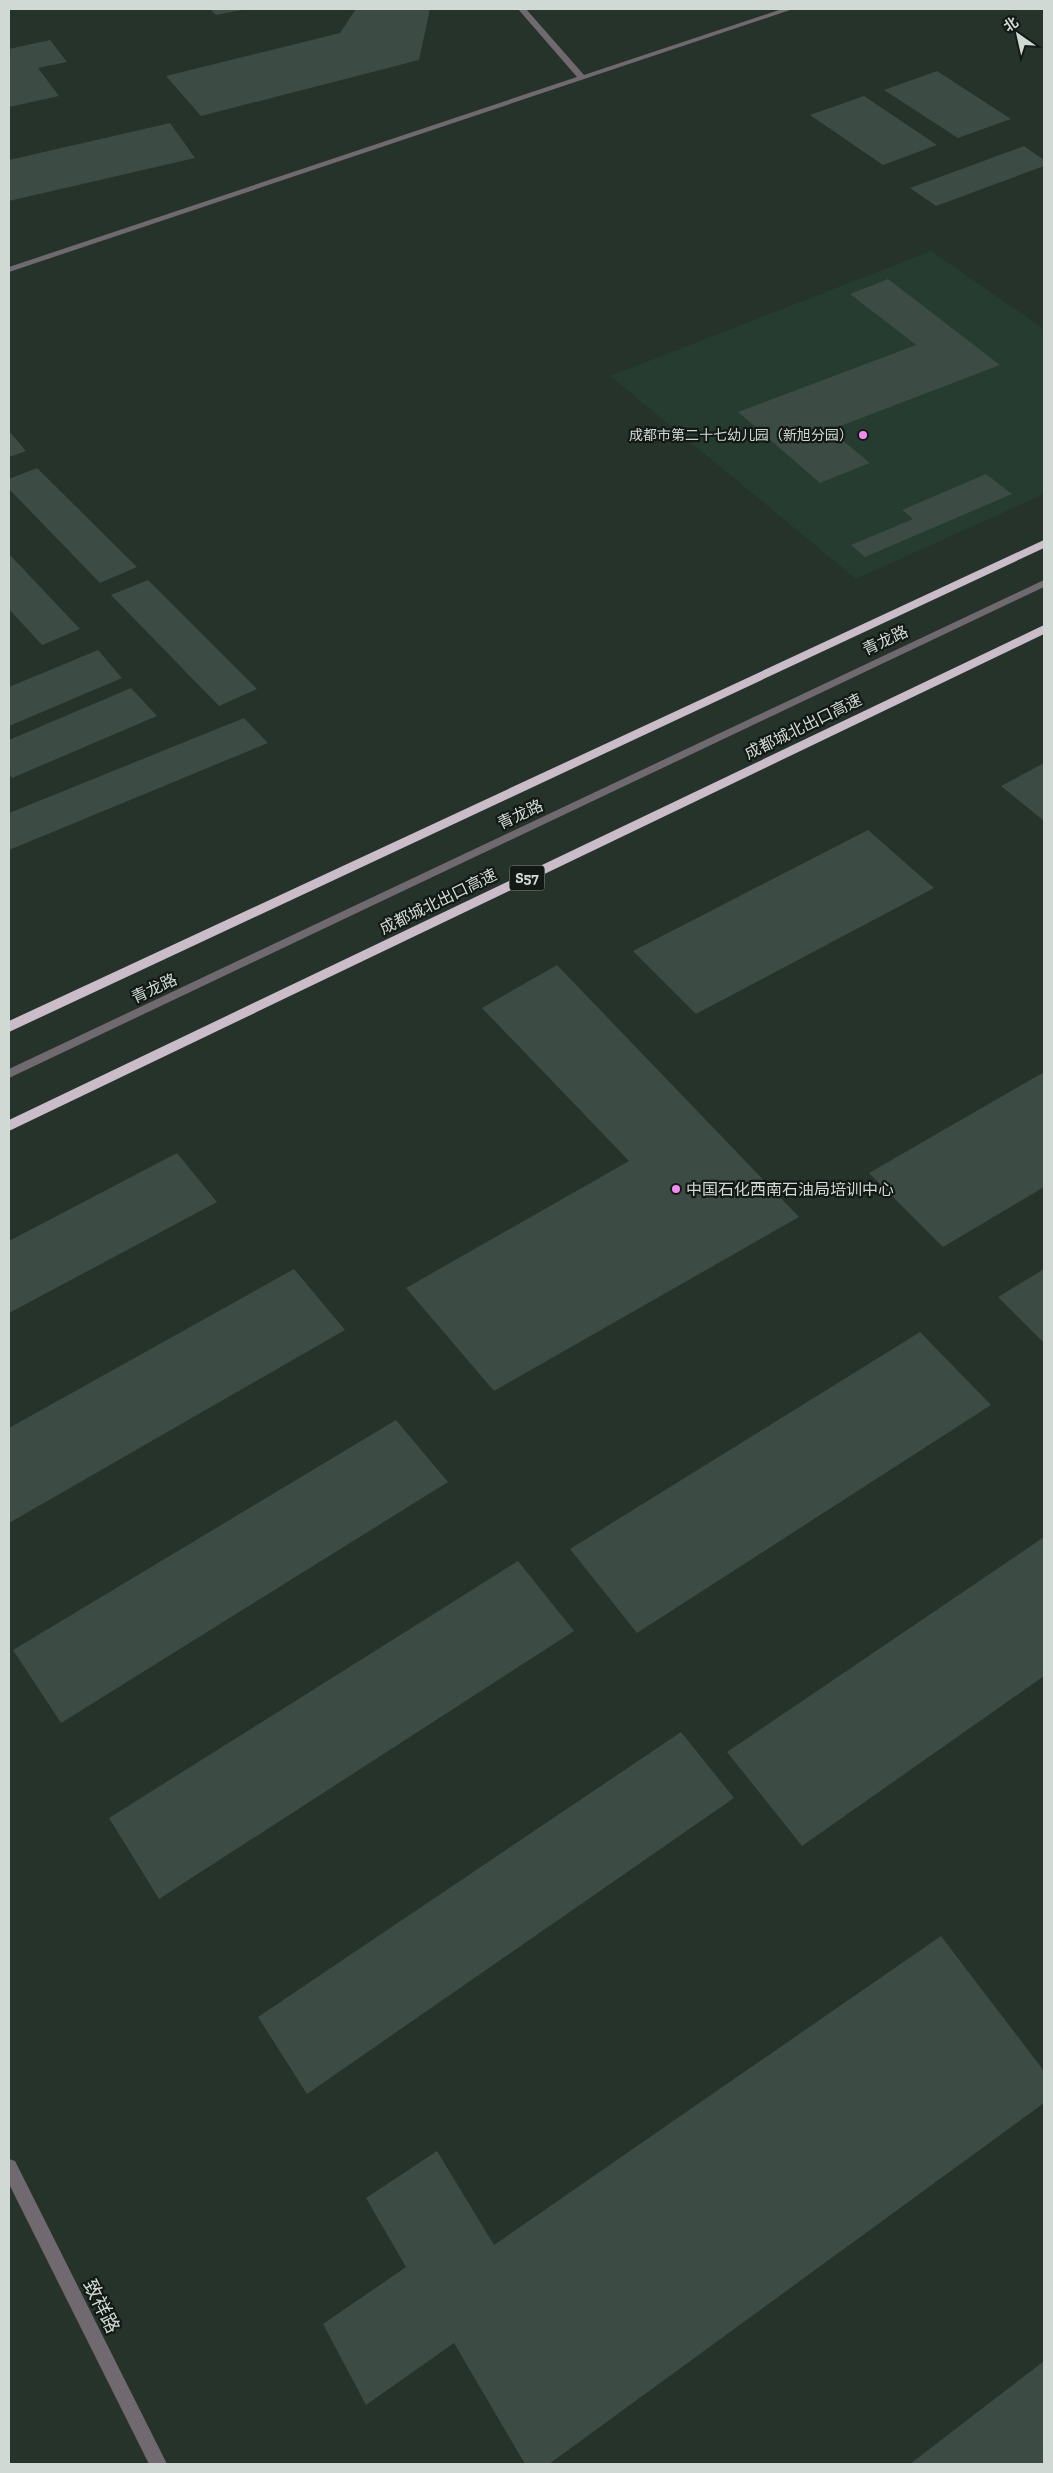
<svg xmlns="http://www.w3.org/2000/svg" width="1053" height="2473" viewBox="0 0 1053 2473" font-family="'Zilla Slab','Noto Sans SC',serif">
<style>
.built{fill:#263c30}
.building{fill:#3c4b43}
.lines{fill:none;stroke-linecap:round;stroke-linejoin:round}
.minor{fill:#706a70;fill-rule:evenodd}
.highway{fill:#cabcc9;fill-rule:evenodd}
.poi-dot{fill:#f489f1;stroke:#131915;stroke-width:2}
.labels{text-anchor:middle;stroke-width:4.5;stroke-linejoin:round;paint-order:stroke}
.far-poi-label{font-size:14px;fill:#d0d9d3;stroke:#131915;text-anchor:end}
.shield{fill:#131915;stroke:#979f9a;stroke-width:1}
.shield-label{font-size:15px;font-weight:bold;fill:#d0d9d3}
.street-label{font-size:16px;fill:#d0d9d3;stroke:#131915}
.poi-label{font-size:16px;fill:#d0d9d3;stroke:#131915;text-anchor:start}
.near-street-label{font-size:19px;fill:#d0d9d3;stroke:#131915}
</style>
<rect width="100%" height="100%" fill="#25332b"/>
<path class="built" d="M931,251L1044,329V494L856,579L610,376Z"/>
<path class="building" d="M210,9H242V10L216,15Z
M356,9H430L419,60L201,116L166,76L340,33Z
M50,40L67,62L38,68L59,96L9,107V49Z
M937,71L1011,119L958,138L884,90Z
M864,96L937,145L883,165L810,115Z
M170,123L195,158L9,201V160Z
M1024,146L1044,160V166L936,206L910,188Z
M888,279L1000,365L830,430L870,463L820,483L738,412L916,345L850,294Z
M9,431L26,451L9,457Z
M37,468L137,567L100,583L9,489V479Z
M986,474L1012,494L865,557L851,545L913,519L902,510Z
M9,554L80,629L42,645L9,609Z
M148,580L257,689L219,706L111,595Z
M98,650L122,678L9,726V687Z
M131,688L157,716L12,778L9,773V740Z
M244,718L268,743L9,850V813Z
M1044,763V821L1001,786Z
M868,830L934,888L696,1014L633,951Z
M557,965L799,1217L494,1391L406,1288L629,1161L482,1008Z
M1044,1072V1187L943,1247L869,1173Z
M177,1153L217,1202L9,1313V1241Z
M294,1269L345,1330L9,1523V1428Z
M1044,1269V1343L998,1297Z
M920,1332L991,1405L637,1633L570,1549Z
M396,1420L448,1482L61,1723L13,1650Z
M1044,1537V1676L802,1846L727,1752Z
M518,1561L574,1631L159,1899L109,1818Z
M681,1732L734,1798L307,2094L258,2017Z
M941,1936L1044,2071V2103L549,2464H525L454,2343L366,2405L323,2324L406,2267L366,2198L437,2151L494,2245Z
M1044,2361V2464H910Z"/>
<g class="lines">
<path class="minor" d="M518,9H526L584,75L782,9H793L9,272V267L577,77Z
M1044,580V587L9,1078V1069Z
M9,2159L15,2161L167,2464H149L9,2184Z"/>
<path class="highway" d="M1044,540V548L9,1032V1021Z
M1044,625V634L9,1131V1120Z"/>
</g>
<g class="poi-dot">
<circle cx="863" cy="435" r="5"/>
<circle cx="676" cy="1189" r="5"/>
</g>
<g class="labels">
<g class="far-poi-label">
<text x="853" y="440">成都市第二十七幼儿园（新旭分园）</text>
</g>
<rect class="shield" x="509.5" y="865.5" width="35" height="25" rx="4"/>
<g class="shield-label">
<text x="527" y="883">S57</text>
</g>
<g class="street-label">
<text transform="translate(885 640) rotate(-25)" y="6">青龙路</text>
<text transform="translate(803 726) rotate(-26)" y="6">成都城北出口高速</text>
<text transform="translate(520 814) rotate(-25)" y="6">青龙路</text>
<text transform="translate(438 901) rotate(-26)" y="6">成都城北出口高速</text>
<text transform="translate(154 988) rotate(-25)" y="6">青龙路</text>
</g>
<g class="poi-label">
<text x="686" y="1195">中国石化西南石油局培训中心</text>
</g>
<g class="near-street-label">
<text transform="translate(102 2306) rotate(63)" y="7">致祥路</text>
</g>
</g>
<rect width="1053" height="2473" fill="none" stroke="#d0d9d3" stroke-width="20"/>
<g transform="translate(1018 35) rotate(326)" stroke="#131915" stroke-width="4" paint-order="stroke">
<path d="M0-4L9 19L0 12L-9 19Z" fill="#d0d9d3"/>
<text y="-8" font-size="14" font-weight="bold" text-anchor="middle" fill="#d0d9d3">北</text>
</g>
</svg>
